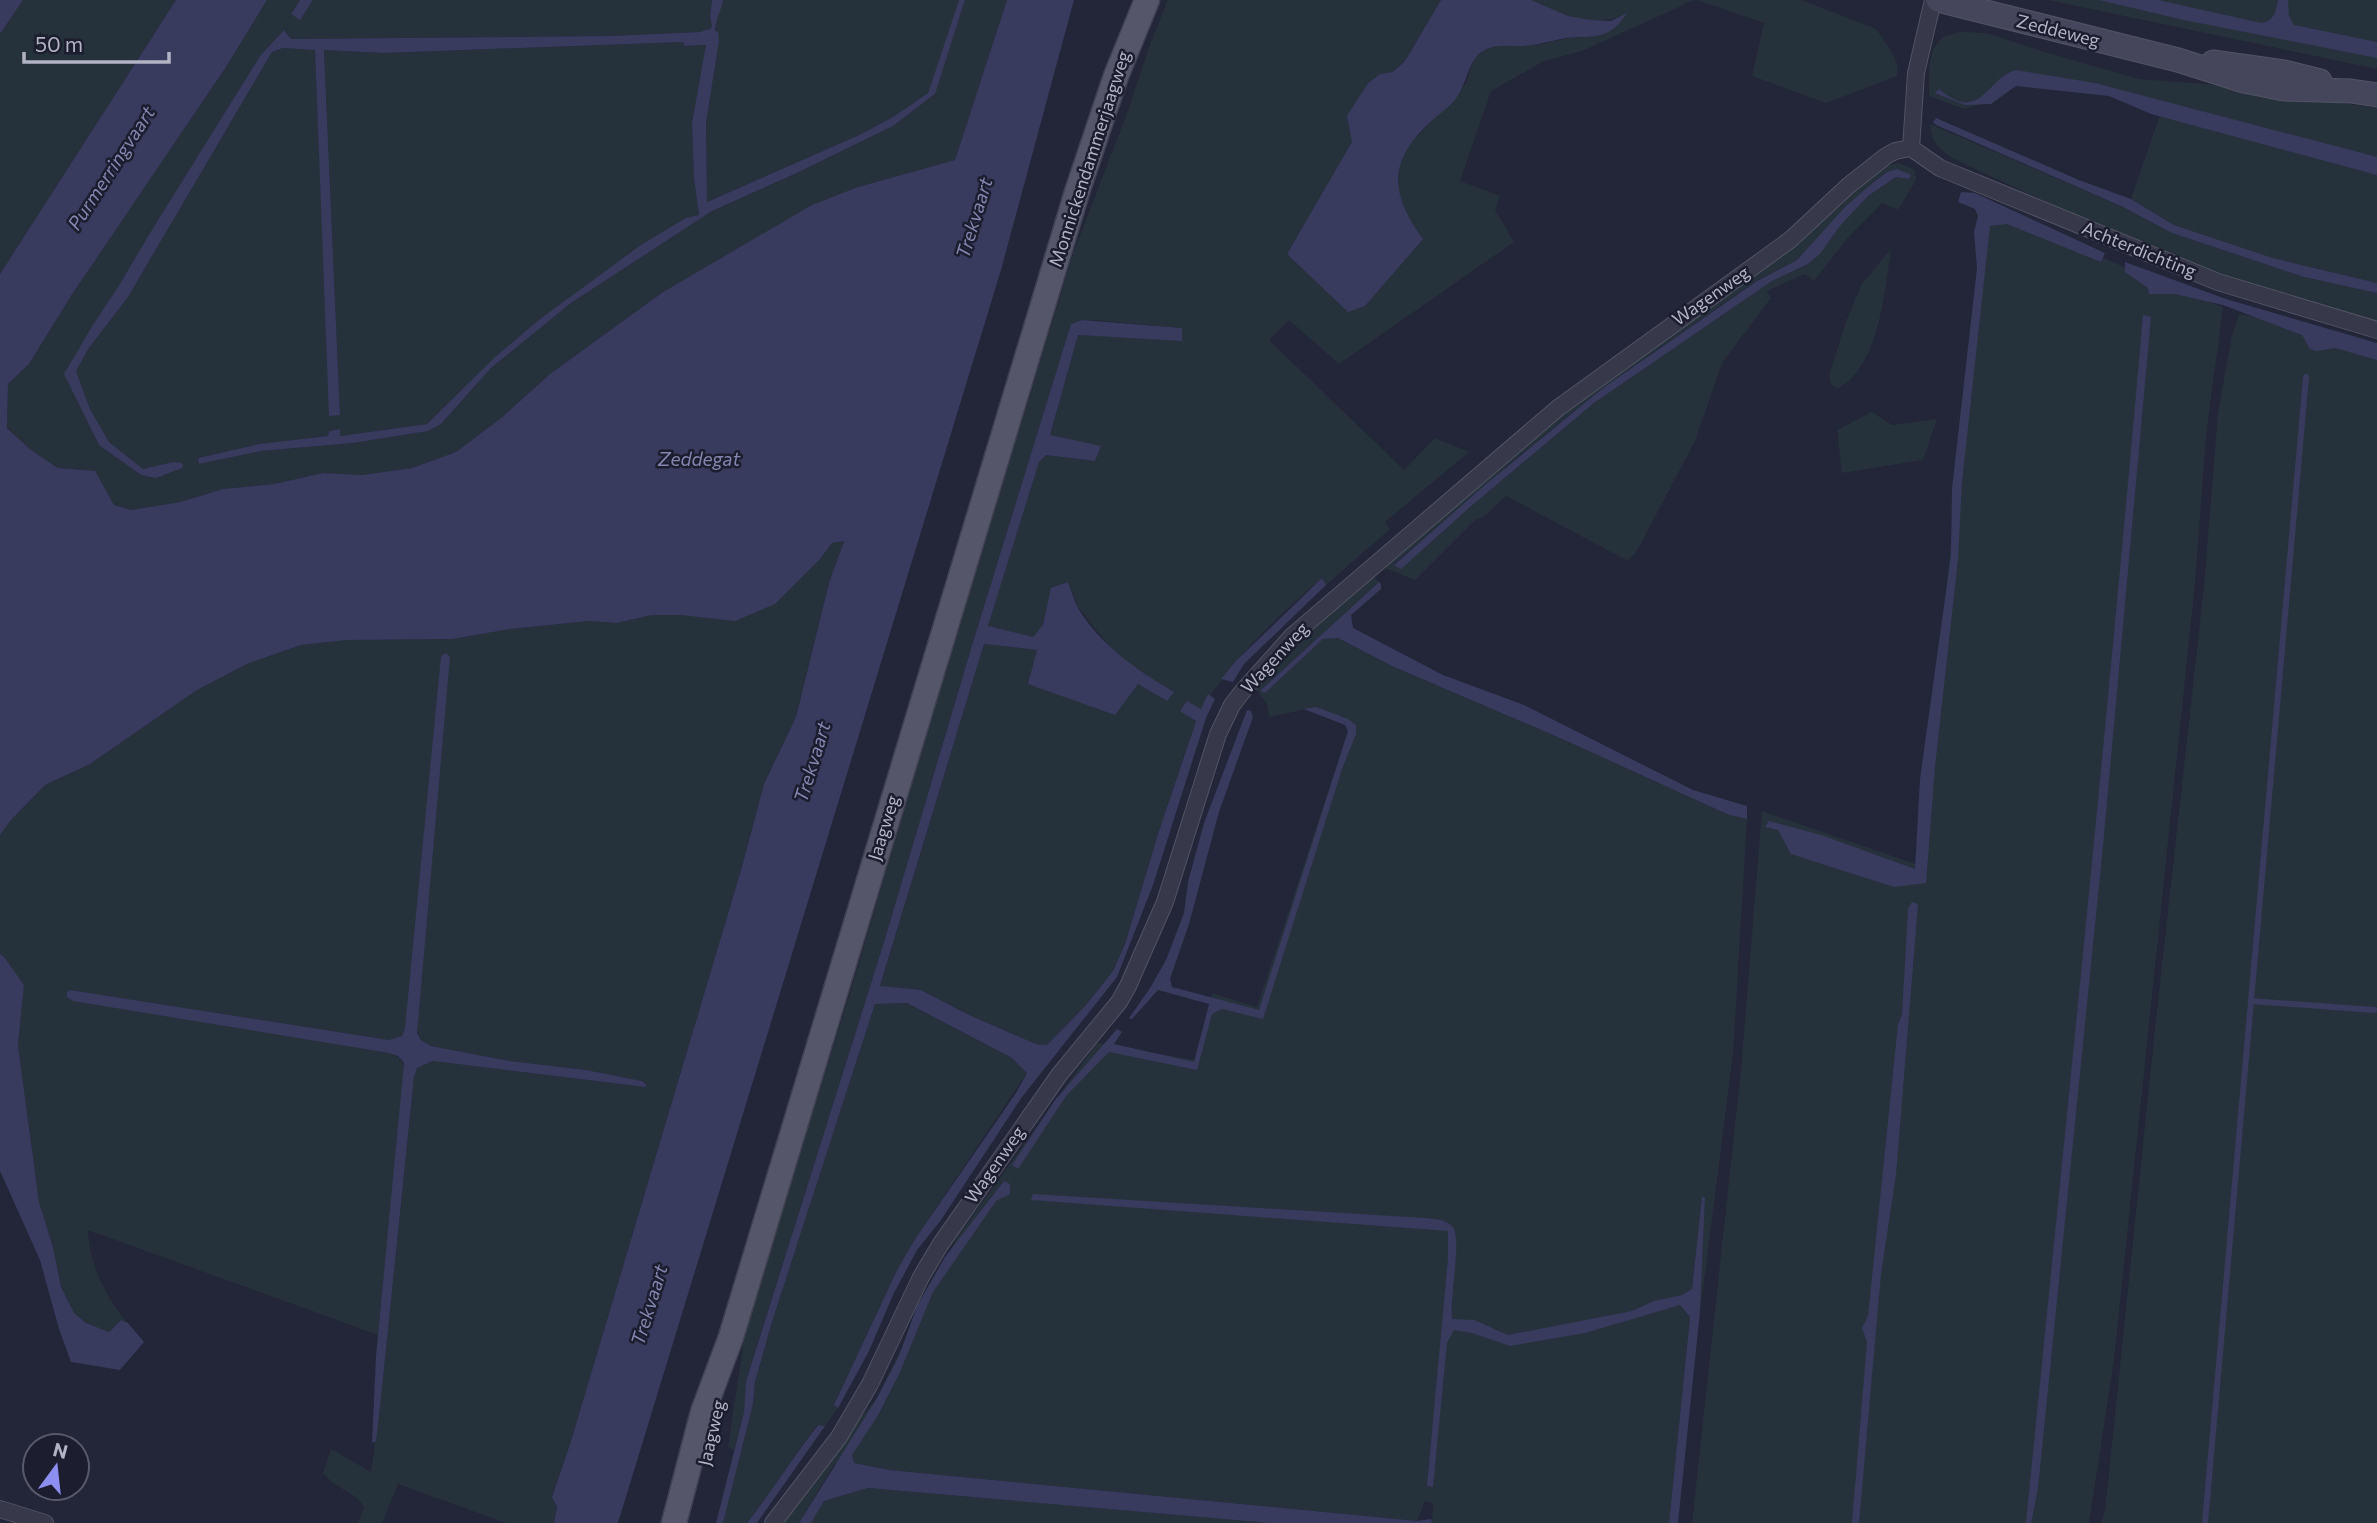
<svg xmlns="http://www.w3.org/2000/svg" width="2377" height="1523" viewBox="0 0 2377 1523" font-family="Commissioner,sans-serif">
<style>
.green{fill:#26323b;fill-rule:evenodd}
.water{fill:#383a5e}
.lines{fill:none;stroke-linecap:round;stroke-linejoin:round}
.stream{stroke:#383a5e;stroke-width:6}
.minor-casing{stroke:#525364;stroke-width:18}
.secondary-casing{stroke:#525364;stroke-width:25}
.primary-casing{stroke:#404152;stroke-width:27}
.minor{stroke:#373849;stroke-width:16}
.secondary{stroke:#45465c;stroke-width:23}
.primary{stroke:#555669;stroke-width:24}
.labels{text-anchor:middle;stroke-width:5;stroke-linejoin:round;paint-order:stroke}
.street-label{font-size:18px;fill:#b2b3c5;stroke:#1c1d2e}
.water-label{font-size:19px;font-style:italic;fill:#8386af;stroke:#1c1d2e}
</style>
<rect width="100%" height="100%" fill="#232538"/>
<path class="green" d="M23,0H176L0,274V34Z
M267,0H300L291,14L300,19L313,0H712L710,16L712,25L710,29L701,32L610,36L291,39L285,30L260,56C213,132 167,208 121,283C102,314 82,343 65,374L99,445L141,475L173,462L143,469L109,442L90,409L76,371L89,348L128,297L272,52L283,48L315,50L330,416L340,414L324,50L384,53L683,42L685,46L707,45L692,123L694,179L699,215L686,218L540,319L427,424L339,436V429L329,431L328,436L259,444L198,458L199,464L261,451L353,443L428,431L441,424L491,368L571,303L712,211L799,172L893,126L934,95L965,0H1007L955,160L858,187L663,292L550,374L501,418L456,452L412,468L362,475L323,473L274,484L223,489L180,502L131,510L114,505L94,471L58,468L31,450L7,427L8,384L29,364L71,296L226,67Z
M723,0H959L928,93L893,117L859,135L707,202L706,123L719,41C711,23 720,18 723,0Z
M1168,0H1441L1405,61L1393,72L1380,74L1368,83L1359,99L1353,142L1287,254L1407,218L1398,190L1400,164L1409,145L1466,83L1474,58L1484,50L1500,45H1537L1568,38L1591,37L1625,14C1596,29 1558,16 1531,0H1694L1582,51L1544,61L1491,91L1460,181L1500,196L1495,210L1514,242L1339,364L1289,320L1269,340L1404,470L1435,438L1469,452L1385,522L1390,529L1326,585L1322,578C1278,616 1232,659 1202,709L1180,710L1196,720L1158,834L1125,944L1113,971L1085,1006L1047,1045L1036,1044L967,1014L921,990L880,987L984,644L1038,650L1138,683L1167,700L1137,670L1112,650L1078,607L1068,582L1051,589L1043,625L1033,638L988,626L1039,461L1046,455L1095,461L1100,447L1050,435L1078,335L1182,340V328L1093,320H1082L1071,324L973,642L884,942L746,1380L744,1412L734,1450L728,1447L745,1333L768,1252L849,997L922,750L1074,251L1128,111L1149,47Z
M1697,0H1801L1874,28C1880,32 1896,57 1897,64C1898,68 1897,72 1897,76L1826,103L1752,76L1764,23Z
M2048,0H2377V69Z
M1960,32L1987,33L2044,52L2139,79L2205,84L2377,108V283L2273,258L2174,225L2131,199L2162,109L2082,88L2021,84L1989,101L1964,109L1929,96C1929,80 1927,53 1939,41C1944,35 1953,34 1960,32Z
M1930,124L2123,207L2172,233L2304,277L2377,293V322L2234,282L2146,248L1958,161C1942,152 1931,144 1930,124Z
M1899,163L1915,170L1916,180L1898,210L1882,203L1850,235L1814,281L1805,274L1767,291L1771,298L1722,363L1695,441L1637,551L1628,561L1506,496L1486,515L1475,520L1415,580L1385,568L1390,559L1508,456L1881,167ZM1897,169L1909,179L1896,177L1868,196L1840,226L1820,254L1808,264L1772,281L1594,403L1469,508L1401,568L1394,564L1514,460L1603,388L1756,281L1797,260L1874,181L1887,172Z
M1986,206L2151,279L2223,307L2206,436L2195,583L2114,1360L2089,1523H1692L1741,1070L1762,811L1921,866L1953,520Z
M1891,249C1885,290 1879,368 1838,388L1831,385L1829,375L1847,319L1862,284Z
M2239,314L2259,318L2377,352V1523H2101L2105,1511L2155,1029L2204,586L2218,413L2232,335Z
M1872,412L1892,425L1937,419L1923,460L1842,473L1837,430Z
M844,541L829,583L796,717L764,784L741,870L571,1441L552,1496L557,1507L554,1523H506L398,1484L382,1523H358L364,1507C355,1491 334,1488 323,1473L331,1449L371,1472L381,1398L414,1077L417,1068L433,1061L645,1087L647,1085L642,1081L586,1070L510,1061L431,1046L421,1040L416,1028H405L402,1036L389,1040L70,990L67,992V997L389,1053C399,1056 403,1060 405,1071L378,1335L88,1230C89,1265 106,1295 126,1322L121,1320L109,1332L86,1323L74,1313L61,1287L53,1247L39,1202L18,1045L24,985L0,954V835L11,820L45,785L90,764L197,690L249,663L301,645L347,640L453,639L510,629L590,621L617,623L652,615H681L775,604L820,559L832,543Z
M1375,578L1379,582L1260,691L1265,693L1323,639L1338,638L1392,666L1560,738L1729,815L1747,819L1733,1054L1700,1312L1705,1198L1702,1197L1692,1289L1682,1295L1656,1301L1680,1305L1690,1317L1669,1523H1432L1433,1503L1425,1501L1417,1521L890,1470L854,1463H835L799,1523H782L837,1446L877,1398L928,1293L958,1236L1097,1043L1195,1060L1212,993L1257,1007L1348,731L1356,725L1316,707L1269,717L1267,704L1256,689C1269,655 1336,605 1365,580Z
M907,1003L1012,1058L1027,1073L915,1239L897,1270L834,1405L838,1408L825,1426L817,1425C793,1457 772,1491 747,1523H723L753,1404L755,1382L772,1322L875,1004Z
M868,1488L1271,1523H811L824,1501Z"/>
<path class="water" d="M0,0H23L0,34Z
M176,0H267L226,67L71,296L29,364L8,384L7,428L31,450L58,468L95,471L114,505L131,510L180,502L223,489L274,484L323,473L362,475L412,468L456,452L501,418L550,374L663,292L812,205L858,187L955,160L1007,0H1074L1001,270L618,1523H554L557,1507L552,1497L571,1441L741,870L764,784L796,717L829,583L844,541L832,543L820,559L775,604L735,621L681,615H652L617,623L590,621L510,629L453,639L347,640L301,645L249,663L197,690L90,764L45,785L11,820L0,835V274Z
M300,0H313L300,20L291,14Z
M712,0H723C721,12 716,19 715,30L718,32L719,41L706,123L707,202L859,135L893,117L928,93L959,0H965L935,94L893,126L799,172L712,211L571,303L491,368L441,424L428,431L353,443L261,451L199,464L198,458L259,444L328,436L329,431L340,429V436L427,424L494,358L540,319L641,245L686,218L699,215L694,179L692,123L706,45L685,46L683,42L384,53L324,50L340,415L329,416L315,50L283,48L272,52L128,297L89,348L76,371L90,409L109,442L143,469L173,462L182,463L183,465L182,468L156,478L141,475L99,445L64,374L93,325L120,284L147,238L260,56L284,30L291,39L610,36L700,32L710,29L712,26L710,16Z
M1441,0H1531L1568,16L1590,20L1611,21L1627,13C1621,21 1617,28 1608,32C1595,39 1580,36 1566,38C1550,41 1535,46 1519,46C1506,46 1494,44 1483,51C1468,59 1467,86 1454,101C1446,110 1435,117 1426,126C1387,164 1392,197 1423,239L1365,306L1348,312L1287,254L1352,142L1347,116L1368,83L1380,74L1393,72L1405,61Z
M2099,0H2158L2261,23C2274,22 2276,11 2278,0H2288L2289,16L2294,25L2377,42V58L2184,20Z
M2016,70L2095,83L2377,157V175L2151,114L2109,96L2016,86L1991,104L1965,105L1935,93L1939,89C1981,125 1986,78 2016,70Z
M1936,118L2079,180L2131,199L2174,225L2273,258L2377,283V293L2304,277L2172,233L2123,207L1936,125L1933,122Z
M1897,169L1911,175L1909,179L1896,177L1868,196L1840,226L1820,254L1808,264L1772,281L1594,403L1469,508L1401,569L1394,565L1486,484L1603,388L1757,281L1797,260L1846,206L1875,181L1887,172Z
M1961,192L1975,193L2105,253L2101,262L2007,224L1990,226L1962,482L1958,560L1935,767L1926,883L1894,887L1791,854L1778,830L1765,827L1769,821L1821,835L1915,869L1920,779L1951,555L1952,488L1977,268L1974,232L1978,216L1975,209L1958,202Z
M2125,262L2226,299L2377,343V360L2335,348L2317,351L2310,349L2302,335L2223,305L2175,294H2149L2148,288L2125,272Z
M2143,315L2151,317L2103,846L2038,1488L2031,1523H2026C2066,1121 2108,718 2143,315Z
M1082,320L1182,328V341L1078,335L1050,435L1101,446L1095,461L1046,455L1039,462L988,626L1033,637L1043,625L1051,588L1068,582C1071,590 1074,600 1078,608C1101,646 1137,670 1174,692L1167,701L1138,684L1115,715L1028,684L1037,650L984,644L880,986L921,990L967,1014L1036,1044L1047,1045L1085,1006L1113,971L1125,944L1158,834L1196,721L1180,711L1187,701L1201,709L1208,694L1215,699L1206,718L1153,885L1117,977L1022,1097L941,1220L917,1250L893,1295L869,1351L838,1408L834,1405L897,1270L915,1239L1016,1093L1027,1073L1012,1058L907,1003L875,1004L772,1322L755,1382L753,1404L723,1523H716L744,1412L746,1381L884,942L973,642L1071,324Z
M1322,578L1326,585L1244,664L1233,682L1221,679L1236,661Z
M1379,582L1381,584V589L1351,615L1353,628L1443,675L1524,705L1693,790L1747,806V819L1729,815L1560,738L1392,666L1338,638L1323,639L1265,693L1260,691Z
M446,653L450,657L417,1033L421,1040L431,1046L510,1061L586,1070L642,1081L647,1085L645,1087L433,1061L417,1068L414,1077L381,1398L376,1441L372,1443L376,1356L404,1063L398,1056L389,1053L73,1001L67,997V992L70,990L389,1040L402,1036L405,1028L441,656Z
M1316,707L1348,719L1356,725V734L1342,769L1263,1019L1222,1009L1212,1014L1197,1070L1109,1052L1066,1096L1018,1169L1012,1165L1055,1100L1117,1029L1122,1032L1114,1044L1194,1062L1209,1004L1158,990L1132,1019L1129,1018L1150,988L1166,960L1184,913L1188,882L1204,823L1247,710L1251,711L1253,717L1219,812L1189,924L1170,979L1172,987L1259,1010L1348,731L1345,725L1304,709Z
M1912,902L1918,904L1896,1175L1881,1274L1859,1523H1852L1867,1342L1862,1328L1868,1316L1898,1024L1902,1015L1908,909Z
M0,954L4,957L24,985L18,1045L39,1202L53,1247L61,1287L74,1313L86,1323L109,1332L121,1320L128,1323L144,1342L120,1370L71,1362L59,1329L40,1260L0,1171Z
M1004,1181L1010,1184V1194L996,1201L933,1292L900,1372L877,1417L852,1455L854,1463L890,1470L1417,1521L1431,1519L1432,1523H1270L868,1488L824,1501L811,1523H799L877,1398L899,1356L917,1306L945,1257Z
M1033,1194L1425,1218C1434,1219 1445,1219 1452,1226C1463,1237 1449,1298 1452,1319L1474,1320L1508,1335L1632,1311L1654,1301L1682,1295L1692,1289L1702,1196L1705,1198L1700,1312L1678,1523H1669L1690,1317L1680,1305L1585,1333L1510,1346L1472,1333L1454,1330L1447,1343L1433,1487L1427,1486L1448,1258V1231L1031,1200Z
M818,1425L825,1426L757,1523H747C772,1491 793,1457 818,1425Z"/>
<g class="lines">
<path class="stream" d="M2251,1001L2374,1010
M2205,1523L2306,377"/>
<g class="minor-casing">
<path id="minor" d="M1911,148L1940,168L2218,282L2377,330
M1911,148L1916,73L1933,0
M0,1509L45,1523
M773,1523L839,1437L870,1384L921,1277L940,1245L1059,1075L1119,1002L1128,986L1165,902L1218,734L1232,705L1242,692L1292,636L1558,408L1790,240L1848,186L1886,156L1895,151L1911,148"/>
</g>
<g class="secondary-casing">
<path id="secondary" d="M1938,0L2178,60L2244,81L2284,89L2351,91L2377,95
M2213,62L2284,72L2320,81"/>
</g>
<g class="primary-casing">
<path id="primary" d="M674,1523L703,1412L731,1337L1078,189L1116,76L1147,0"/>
</g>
<use href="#minor" class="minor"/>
<use href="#secondary" class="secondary"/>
<use href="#primary" class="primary"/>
</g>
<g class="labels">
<g class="street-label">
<text transform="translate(2058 31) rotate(14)" y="6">Zeddeweg</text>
<text transform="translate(1090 159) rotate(-72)" y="6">Monnickendammerjaagweg</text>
<text transform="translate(2139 250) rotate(22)" y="6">Achterdichting</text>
<text transform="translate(1711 296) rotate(-35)" y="6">Wagenweg</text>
<text transform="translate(1275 658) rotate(-47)" y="6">Wagenweg</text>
<text transform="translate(884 828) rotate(-73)" y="6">Jaagweg</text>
<text transform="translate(995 1165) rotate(-55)" y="6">Wagenweg</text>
<text transform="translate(712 1433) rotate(-77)" y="6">Jaagweg</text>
</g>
<g class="water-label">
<text transform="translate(111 168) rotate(-57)" y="7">Purmerringvaart</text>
<text transform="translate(974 218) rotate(-73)" y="7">Trekvaart</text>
<text x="699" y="466">Zeddegat</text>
<text transform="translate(812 762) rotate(-73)" y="7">Trekvaart</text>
<text transform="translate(649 1305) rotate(-73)" y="7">Trekvaart</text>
</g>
</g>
<g transform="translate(56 1467) rotate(15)"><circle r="33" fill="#1c1d2e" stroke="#58596a" stroke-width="2"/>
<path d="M0-5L12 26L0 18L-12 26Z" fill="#8c8ff0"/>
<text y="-10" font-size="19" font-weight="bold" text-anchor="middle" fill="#b2b3c5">N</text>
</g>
<path d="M24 52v10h145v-10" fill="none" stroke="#b2b3c5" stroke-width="3.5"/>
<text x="35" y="52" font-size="21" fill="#b2b3c5" stroke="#1c1d2e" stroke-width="5" paint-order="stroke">50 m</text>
</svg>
